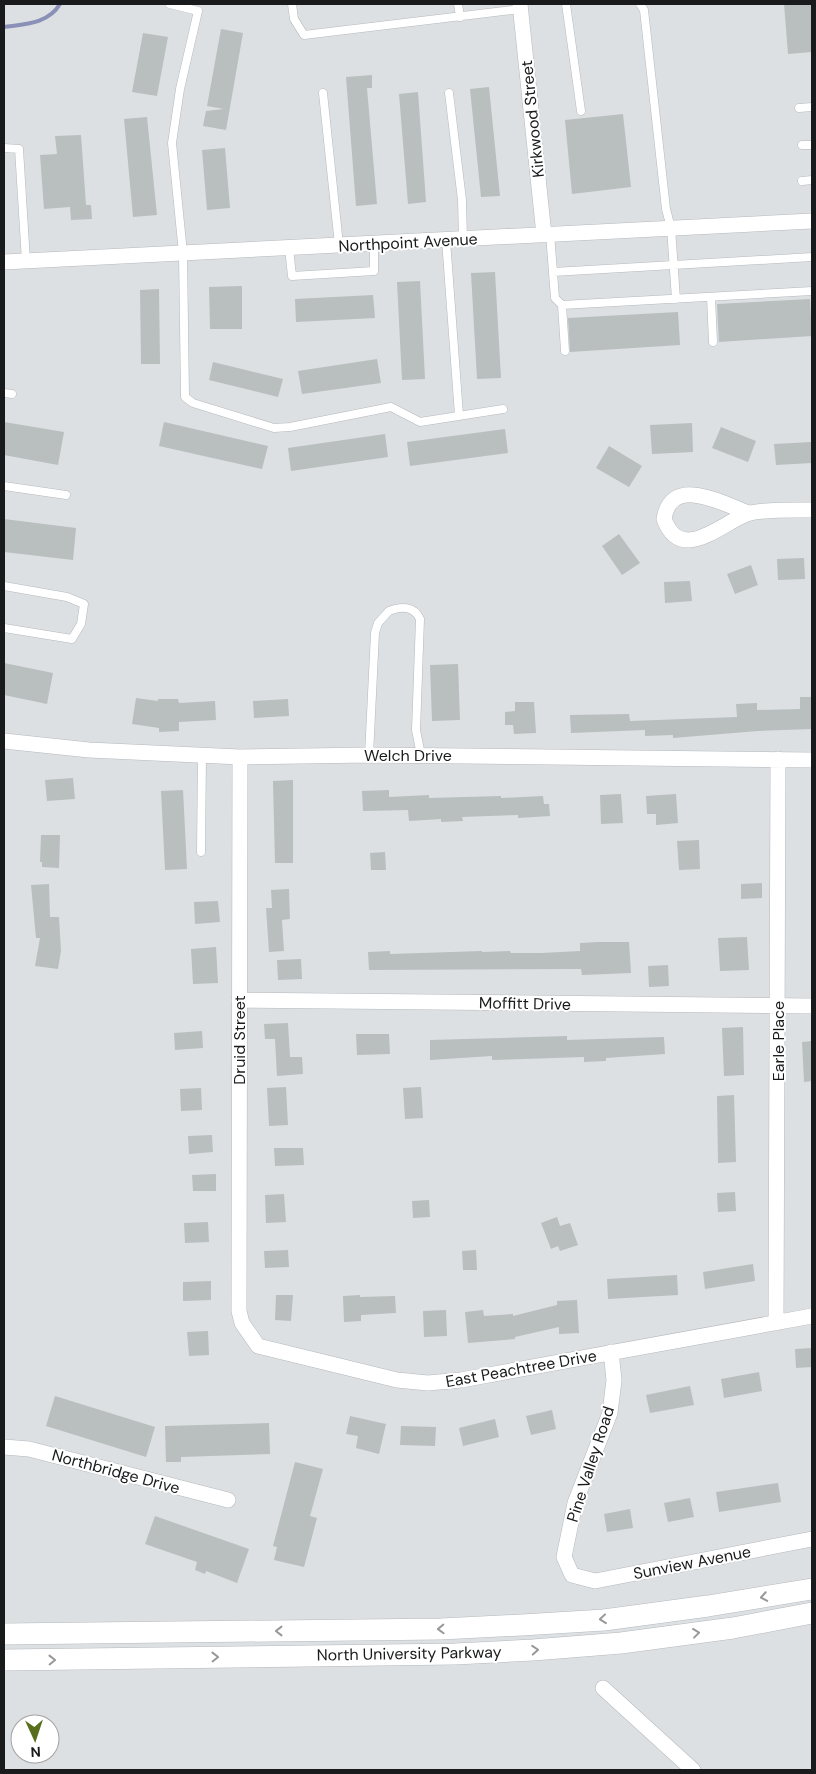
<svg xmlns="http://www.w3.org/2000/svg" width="816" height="1774" viewBox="0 0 816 1774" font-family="'DM Sans',sans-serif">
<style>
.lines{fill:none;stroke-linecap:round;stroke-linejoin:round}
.stream{stroke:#8a90b8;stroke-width:4}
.building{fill:#b9bebf}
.lane-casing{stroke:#b5b9bc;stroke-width:9}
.street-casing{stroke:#b5b9bc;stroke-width:16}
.secondary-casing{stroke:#b5b9bc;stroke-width:22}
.lane{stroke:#fff;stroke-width:8}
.street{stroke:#fff;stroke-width:15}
.secondary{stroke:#fff;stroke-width:21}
.oneway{stroke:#989898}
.labels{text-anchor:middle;stroke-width:4;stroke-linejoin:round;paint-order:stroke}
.street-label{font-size:16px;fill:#191a1b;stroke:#fff}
</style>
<rect width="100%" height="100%" fill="#dce0e3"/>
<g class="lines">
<path class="stream" d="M4,27C25,24 48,24 60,4"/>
</g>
<path class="building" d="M784,4H812V52L788,54Z
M221,29L243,33L226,130L203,126L206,111L224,109L207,106Z
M143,33L168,37L157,96L132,92Z
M372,75V88H367L377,204L356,206L346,77Z
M489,87L500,196L481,197L470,89Z
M418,92L426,202L408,204L399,94Z
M623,114L631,187L572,194L565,120Z
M147,117L157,215L133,217L124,119Z
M81,135L86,205H91L92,219L71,220L70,207L44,209L40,155L57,154L55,136Z
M225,148L230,208L207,210L202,150Z
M495,272L501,378L477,379L471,273Z
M420,281L425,379L402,380L397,282Z
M242,286V329H210L209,287Z
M159,289L160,364H141L140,290Z
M373,295L375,318L296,322L295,299Z
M810,299L812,336L719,342L717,304Z
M678,312L680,345L570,352L568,318Z
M377,359L381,383L302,394L298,371Z
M213,362L283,379L278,397L209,380Z
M4,422L64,432L58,465L4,455Z
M164,422L268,446L262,469L159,446Z
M692,423L693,452L652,454L650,425Z
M721,427L756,441L748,462L712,448Z
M505,429L508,453L410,466L407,442Z
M385,434L388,457L291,471L288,448Z
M811,442L812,463L776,465L774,444Z
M609,446L642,466L629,487L596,468Z
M4,519L76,528L73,560L4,552Z
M619,534L640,563L622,575L602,546Z
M804,558L805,579L778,580L777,559Z
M751,565L758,585L735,594L727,574Z
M690,581L692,601L665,603L664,582Z
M4,663L53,673L47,704L4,695Z
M458,664L460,720L432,721L430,665Z
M800,697H811L812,729L758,731L673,738V735L645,736V730L571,733L570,715L629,714L630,721L737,717L736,704L757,703V710L800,709Z
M136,698L158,701V699H178L179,703L215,701L216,720L179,722V731L159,732V728L132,724Z
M288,699L289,716L254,718L253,701Z
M515,702H534L536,733L514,734L513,725H505V712L515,711Z
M73,778L75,799L47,801L45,780Z
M293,780V863H275L273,781Z
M183,790L187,869L165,870L161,791Z
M389,790V797L429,795V798L501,796V798L543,796L544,804H549L550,816L518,818V815L462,817L463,821L441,822V819L409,821L408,810L363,811L362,791Z
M621,794L623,823L601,824L600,795Z
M676,794L678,823L656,825V814H647L646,796Z
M41,835H60L59,868L42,867V862H40Z
M699,840L700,869L679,870L677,841Z
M385,852L386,870H371L370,853Z
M762,883V898L741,899V884Z
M49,884L50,917H59L61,951L58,969L35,966L40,938H36L31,885Z
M289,889L290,919L282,920L284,951L269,952L266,908H272L271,890Z
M218,901L220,922L195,924L194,902Z
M747,937L749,970L720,971L718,938Z
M598,942H629L631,973L582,975L581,969L369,970L368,952L390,951V954L482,951V952L510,951L511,953H541L580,951V943Z
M216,947L218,983L193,984L191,949Z
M301,959L302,979L278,980L277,960Z
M668,965L669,986L649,987L648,966Z
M288,1023L290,1057H302L303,1074L277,1076L275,1039H265L264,1024Z
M743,1027L744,1075L724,1076L722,1028Z
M202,1031L203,1048L175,1050L174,1033Z
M356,1034H389L390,1054L357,1055Z
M567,1036V1040L664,1037L665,1054L606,1058V1061L584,1062V1057L492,1060V1056L430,1060V1040Z
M812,1041V1081L804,1082L802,1042Z
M286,1087L288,1125L269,1126L267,1088Z
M421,1087L423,1118L405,1119L403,1088Z
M201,1088L202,1110L181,1111L180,1089Z
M734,1095L736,1162L718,1163L717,1096Z
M212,1135L213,1152L189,1154L188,1136Z
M274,1148H303L304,1165L275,1166Z
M216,1174V1191H193L192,1175Z
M735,1192L736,1211L718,1212L717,1193Z
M284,1194L286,1222L266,1223L265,1195Z
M429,1200L430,1217L413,1218L412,1201Z
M557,1217L560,1226L570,1223L578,1245L560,1251L558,1246L551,1249L541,1223Z
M208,1222L209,1242L185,1243L184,1223Z
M288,1250L289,1267L265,1268L264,1251Z
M476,1250L477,1270H463L462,1251Z
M753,1264L755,1281L705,1289L703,1272Z
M677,1275L678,1295L608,1299L607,1279Z
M211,1281V1300L183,1301V1282Z
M276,1295H293L291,1321L275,1320Z
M360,1295V1297L395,1296L396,1313L361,1315V1321L344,1322L343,1296Z
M577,1300L579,1333L559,1334V1327L515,1337V1339L468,1343L465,1312L483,1310L484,1316L513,1314V1316L557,1305V1301Z
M446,1310L447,1336L424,1337L423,1311Z
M208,1331L209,1355L189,1356L187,1332Z
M812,1348V1367L796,1368L795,1349Z
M759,1372L762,1391L724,1398L721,1379Z
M690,1386L694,1405L650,1413L646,1395Z
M55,1396L155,1427L146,1457L46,1426Z
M552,1410L556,1429L531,1435L526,1416Z
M350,1416L386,1424L379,1454L356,1448L358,1436L346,1434Z
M495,1419L499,1437L463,1446L459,1428Z
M269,1423L270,1454L181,1457V1462H166L165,1426Z
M401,1426L436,1427L435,1446L400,1445Z
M295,1462L323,1469L310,1516L317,1518L304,1567L274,1560L277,1547L273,1546Z
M778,1483L781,1502L719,1512L716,1492Z
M690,1498L694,1517L668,1522L664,1503Z
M630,1509L633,1528L607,1532L604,1514Z
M155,1516L249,1549L237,1583L206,1571L205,1574L195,1570L197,1562L145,1544Z"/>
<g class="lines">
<g class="lane-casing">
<path id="lane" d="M170,4L198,11L180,89L172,143L183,253L185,397L193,403L274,428L290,427L391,407L420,422L503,409
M292,4L294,19L304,35L521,9
M458,4L460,17
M566,4L581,111
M640,4L644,10L666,209L671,228L676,299
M323,93L339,245
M449,93L462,200L463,239
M799,108L812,107
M802,145H812
M4,148L19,149L26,261
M802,181L812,180
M550,234L555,298L562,305L812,291
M446,240L459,415
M289,248L292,276L374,271V243
M553,272L812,257
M711,297L713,342
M562,305L565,351
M4,393L12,394
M4,486L66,495
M4,586L67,597L84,604L81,624L72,639L4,628
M369,755L375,633L378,623L389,611C401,606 414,606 420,619L416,730L421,755
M201,852L202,755"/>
</g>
<g class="street-casing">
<path id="street" d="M520,4L544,235
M4,262L812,221
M748,513C724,504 671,474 664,519C681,564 720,524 747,514C761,509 796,510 812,510
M4,741L89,750L240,757L369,755L812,760
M240,757L239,1311L242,1323L258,1346L397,1380L428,1383L461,1380L812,1316
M239,1000L812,1006
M776,1323L778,759
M611,1352L614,1380L610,1413L575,1503L564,1557L572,1575L595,1581L812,1539
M4,1447L29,1449L228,1500
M603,1688L693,1770"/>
</g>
<g class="secondary-casing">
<path id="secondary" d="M4,1634L441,1629L522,1625L604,1620L708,1606L812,1589
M4,1660L455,1654L533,1650L621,1643L733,1628L812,1613"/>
</g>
<use href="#lane" class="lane"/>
<use href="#street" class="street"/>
<use href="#secondary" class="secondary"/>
</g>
<defs><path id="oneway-chevron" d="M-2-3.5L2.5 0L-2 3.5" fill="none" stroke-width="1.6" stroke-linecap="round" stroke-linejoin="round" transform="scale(1.25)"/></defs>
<g class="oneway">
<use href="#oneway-chevron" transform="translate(764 1597) rotate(170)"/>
<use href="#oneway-chevron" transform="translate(603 1619) rotate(174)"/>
<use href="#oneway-chevron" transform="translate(441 1629) rotate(178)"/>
<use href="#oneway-chevron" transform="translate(279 1631) rotate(180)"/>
<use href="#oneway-chevron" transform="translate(696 1633) rotate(-7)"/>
<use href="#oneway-chevron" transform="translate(535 1650) rotate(-4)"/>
<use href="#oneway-chevron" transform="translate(215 1657) rotate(-1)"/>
<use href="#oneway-chevron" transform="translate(52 1660) rotate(-1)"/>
</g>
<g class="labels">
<g class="street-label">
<text transform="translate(532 119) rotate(-96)" y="6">Kirkwood Street</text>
<text transform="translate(408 242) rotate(-3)" y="6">Northpoint Avenue</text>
<text x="408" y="761">Welch Drive</text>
<text transform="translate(525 1003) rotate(1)" y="6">Moffitt Drive</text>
<text transform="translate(239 1040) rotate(-90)" y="6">Druid Street</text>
<text transform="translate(778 1041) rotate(-90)" y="6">Earle Place</text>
<text transform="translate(521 1368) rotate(-10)" y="6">East Peachtree Drive</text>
<text transform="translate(590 1464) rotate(-72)" y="6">Pine Valley Road</text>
<text transform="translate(116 1471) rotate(15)" y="6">Northbridge Drive</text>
<text transform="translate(692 1562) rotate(-11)" y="6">Sunview Avenue</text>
<text transform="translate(409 1653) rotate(-1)" y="6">North University Parkway</text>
</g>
</g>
<rect width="816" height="1774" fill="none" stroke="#191a1b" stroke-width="10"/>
<g transform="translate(35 1739) rotate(177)"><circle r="24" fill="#ffffff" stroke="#a3a3a4"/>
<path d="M0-4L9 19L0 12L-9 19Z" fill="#596e1d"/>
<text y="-8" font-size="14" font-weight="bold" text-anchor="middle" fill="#191a1b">N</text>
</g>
</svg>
